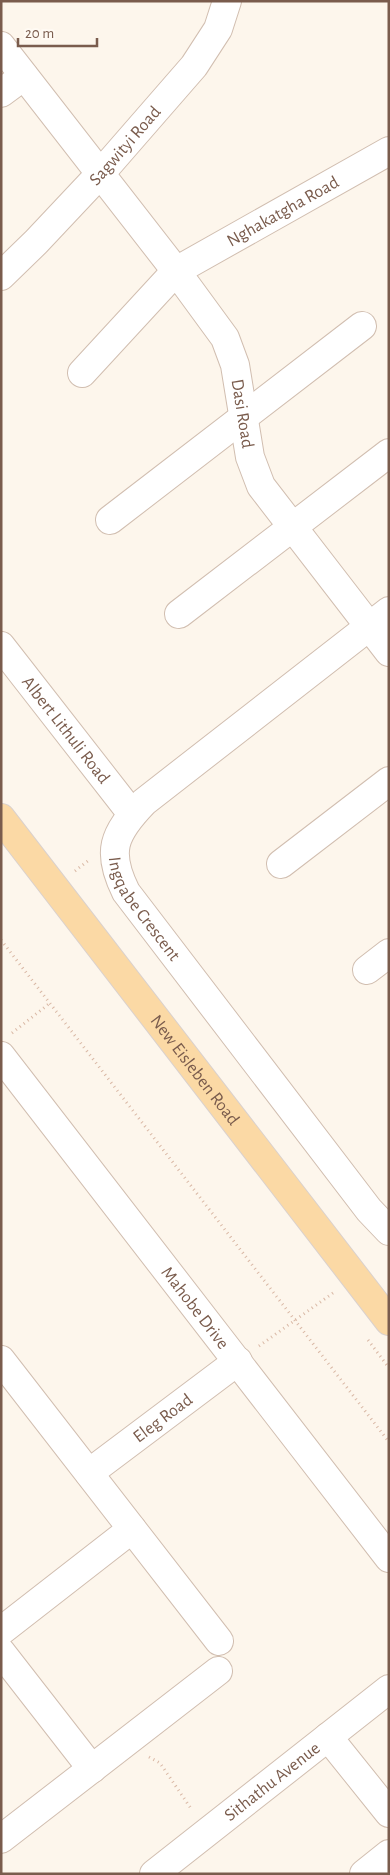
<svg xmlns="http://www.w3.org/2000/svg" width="390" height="1875" viewBox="0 0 390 1875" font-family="'Alegreya Sans',sans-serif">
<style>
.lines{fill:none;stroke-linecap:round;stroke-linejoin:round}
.minor-casing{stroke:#d1beb0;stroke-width:30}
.major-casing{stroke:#dad1cd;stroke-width:30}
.path{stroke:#d9b8a5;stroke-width:3;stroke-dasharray:1 4;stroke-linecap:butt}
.minor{stroke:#fff;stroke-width:28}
.major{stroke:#fbd9a5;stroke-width:28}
.labels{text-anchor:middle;stroke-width:4;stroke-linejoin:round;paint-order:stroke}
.street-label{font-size:18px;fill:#7a5c4d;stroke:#fffaf3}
</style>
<rect width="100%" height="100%" fill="#fdf6ec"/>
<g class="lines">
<g class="minor-casing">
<g id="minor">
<path id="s1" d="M1,46L176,271L225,338L235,365L250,457L261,486L389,652"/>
<path d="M1,93L24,76"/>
<path id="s2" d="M1,276L36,242L100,174L194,66L218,29L227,1"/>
<path id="s3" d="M82,373L176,271L389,151"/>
<path d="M110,520L362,326"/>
<path id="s4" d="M389,611L144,802C113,834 106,852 126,892L369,1210L389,1231"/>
<path d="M179,614L389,453"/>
<path id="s5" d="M1,646L132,814"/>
<path d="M281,864L389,781"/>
<path d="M367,970L389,953"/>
<path id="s6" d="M1,1056L389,1558"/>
<path d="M1,1360L219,1641"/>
<path id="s7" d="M89,1473L238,1361"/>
<path d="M1,1631L132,1529"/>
<path d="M1,1652L92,1769"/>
<path d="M328,1737L389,1813"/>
<path d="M1,1839L218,1671"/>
<path id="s8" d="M154,1874L389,1689"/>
<path d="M364,1874L389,1854"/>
</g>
</g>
<g class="major-casing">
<g id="major">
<path id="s9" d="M1,818L389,1321"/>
</g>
</g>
<path class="path" d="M75,871L89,860
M1,940L389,1442
M12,1033L50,1003
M368,1340L389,1368
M259,1346L333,1293
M149,1757L160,1763L192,1810"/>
<use href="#minor" class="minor"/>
<use href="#major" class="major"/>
</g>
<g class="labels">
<g class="street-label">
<text dy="6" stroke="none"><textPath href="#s2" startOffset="180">Sagwityi Road</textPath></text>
<text dy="6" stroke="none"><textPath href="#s3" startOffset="261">Nghakatgha Road</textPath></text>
<text dy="6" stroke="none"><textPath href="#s1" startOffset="446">Dasi Road</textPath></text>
<text dy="6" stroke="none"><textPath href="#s5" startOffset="106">Albert Lithuli Road</textPath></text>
<text dy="6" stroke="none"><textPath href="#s4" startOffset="435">Ingqabe Crescent</textPath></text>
<text dy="6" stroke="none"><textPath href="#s9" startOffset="318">New Eisleben Road</textPath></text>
<text dy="6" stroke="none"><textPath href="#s6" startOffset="318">Mahobe Drive</textPath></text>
<text dy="6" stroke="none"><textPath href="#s7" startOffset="92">Eleg Road</textPath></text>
<text dy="6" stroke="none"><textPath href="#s8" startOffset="150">Sithathu Avenue</textPath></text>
</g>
</g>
<rect width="390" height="1875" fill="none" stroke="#7a5c4d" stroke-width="5"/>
<path d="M18 38v8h79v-8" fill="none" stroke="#7a5c4d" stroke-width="2.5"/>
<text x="25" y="38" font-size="15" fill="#7a5c4d" stroke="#fffaf3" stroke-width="4" paint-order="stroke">20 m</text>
</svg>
